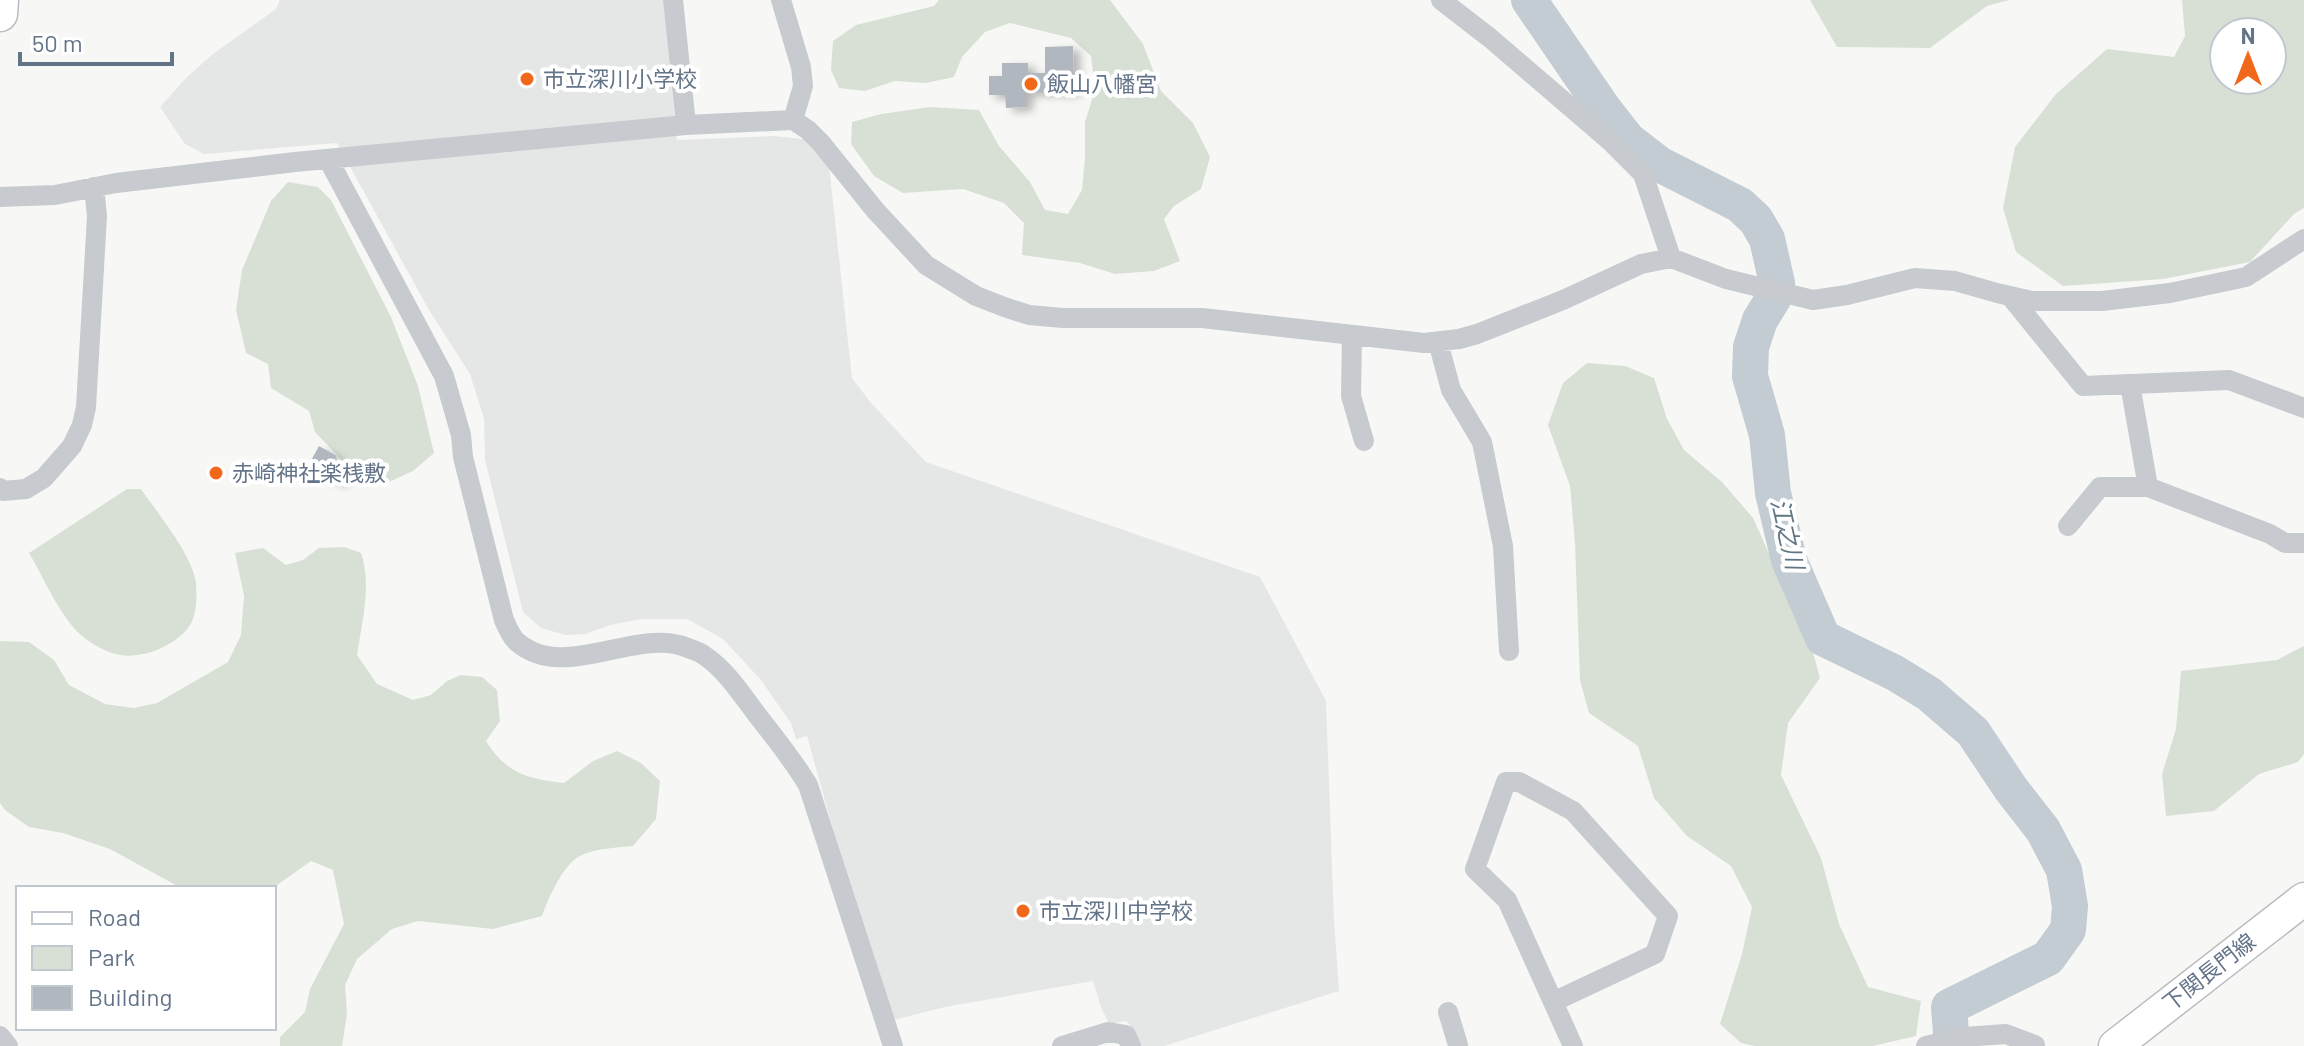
<svg xmlns="http://www.w3.org/2000/svg" width="2304" height="1046" viewBox="0 0 2304 1046" font-family="Barlow,'Noto Sans JP',sans-serif">
<style>
.built{fill:#e5e7e6}
.green{fill:#d8e0d5;fill-rule:evenodd}
.lines{fill:none;stroke-linecap:round;stroke-linejoin:round}
.river{stroke:#c3ccd2;stroke-width:36}
.building{fill:#b0b7be;filter:url(#shadow)}
.primary-casing{stroke:#babdc2;stroke-width:35}
.trunk-casing{stroke:#b9bcc0;stroke-width:37}
.minor{stroke:#c7cace;stroke-width:20}
.primary{stroke:#fff;stroke-width:32}
.trunk{stroke:#fff;stroke-width:34}
.poi-dot{fill:#f2681b;stroke:#fff;stroke-width:3}
.labels{text-anchor:middle;stroke-width:8;stroke-linejoin:round;paint-order:stroke}
.poi-label{font-size:22px;fill:#647488;stroke:#fff;text-anchor:start}
.street-label{font-size:22px;fill:#647488;stroke:#fff}
.water-label{font-size:24px;font-style:italic;fill:#607684;stroke:#fff}
</style>
<defs>
<filter id="shadow"><feDropShadow dx="7" dy="4" stdDeviation="4" flood-color="#0004"/></filter>
</defs>
<rect width="100%" height="100%" fill="#f7f8f5"/>
<path class="built" d="M280,0H663L677,140L774,136L803,139L829,165L852,378L871,403L926,462L1260,577L1326,701L1334,920L1339,991L1164,1046H1138L1130,1025L1126,1021L1109,1024L1101,1007L1093,981L945,1007L894,1020L844,869L807,736L796,739L791,723L760,679L723,639L687,619H642L610,625L586,634L565,635L541,628L523,612L485,460L484,419L470,374L429,310L337,143L204,154L185,144L160,107L187,77L213,54L276,9Z"/>
<path class="green" d="M939,0H1110L1143,44L1161,91L1193,123L1210,157L1201,189L1174,206L1164,219L1180,261L1154,271L1115,274L1080,263L1022,255L1024,223L1004,203L963,189L903,193L874,176L851,144L852,122L881,114L930,107L979,110L999,146L1030,182L1045,210L1068,214L1082,190L1085,157V122L1095,90L1091,56L1071,38L1010,23L985,32L962,57L954,77L926,83L895,81L865,91L839,88L831,70L833,41L856,25L934,6Z
M1810,0H2009L1987,6L1930,48L1837,47Z
M2182,0H2304V208L2294,214L2250,262L2163,279L2063,286L2016,252L2003,208L2015,147L2056,94L2107,49L2174,57L2185,36ZM2224,32H2272V80H2224Z
M288,182L318,187L331,200L391,317L418,386L434,453L413,471L387,483L357,476L315,432L309,411L271,388L268,364L246,353L236,310L242,270L271,201Z
M1587,363L1625,366L1654,378L1667,419L1684,450L1722,482L1753,518L1784,587L1807,631L1820,678L1788,723L1781,775L1821,858L1839,924L1868,987L1921,1001L1916,1036L1873,1046H1755L1741,1043L1720,1024L1742,954L1752,907L1731,866L1687,836L1654,798L1638,746L1589,713L1580,680L1575,543L1570,486L1548,425L1563,383Z
M127,489H141C157,512 193,556 196,583C197,595 197,615 190,625C177,645 144,659 120,655C108,653 91,644 82,636C60,617 44,578 29,553Z
M344,547L361,553C372,584 362,622 357,655L377,684L413,700L431,695L447,681L461,675L482,677L497,690L500,721L486,741C506,773 527,779 564,783L593,761L617,751L641,763L660,781L656,819L633,846C615,848 594,848 578,857C562,867 548,899 542,916L493,929L418,921L392,929L357,959L345,985L347,1014L342,1046H280V1037L305,1012L310,989L344,924L333,870L311,861L273,888H181L110,849L63,833L29,827L5,810L0,803V641L29,642L54,660L69,685L105,704L134,708L157,703L228,662L241,635L244,596L235,553L263,548L286,565L303,560L319,548Z
M2304,646V754L2298,762L2259,774L2214,811L2166,816L2162,774L2176,729L2181,671L2277,660Z"/>
<g class="lines">
<path class="river" d="M1529,0L1603,108L1628,140L1659,164L1740,205L1756,220L1767,239L1777,283L1773,299L1760,320L1751,347L1750,376L1767,435L1773,493L1789,560L1823,638L1895,673L1929,694L1973,732L2011,789L2043,830L2064,870L2070,906L2068,930L2048,958L1949,1007L1952,1046"/>
</g>
<path class="building" d="M1073,46L1074,92H1026V107L1006,108L1005,95H989V76H1002V63H1028V73H1045V47Z
M319,446L337,456L333,462L346,469L339,483L308,466Z"/>
<g class="lines">
<g class="primary-casing">
<path id="primary" d="M2115,1046L2304,899"/>
</g>
<g class="trunk-casing">
<path id="trunk" d="M0,14L1,0"/>
</g>
<path class="minor" d="M673,0L686,125
M781,0L801,67L803,86L793,120
M1441,0L1490,38L1610,141L1643,174L1671,258
M328,159L444,376L461,435L463,457L504,620C507,627 511,636 516,641C564,684 634,626 688,648C694,650 700,652 705,656C726,670 742,695 758,716C776,739 793,760 808,785L893,1046
M0,197L55,195L116,183L295,162L686,125L793,120L808,130L821,143L875,210L926,265L976,296L1007,308L1029,315L1063,318H1202L1424,343L1459,339L1477,334L1563,300L1641,264L1671,258L1726,279L1813,300L1847,295L1915,278L1955,281L1997,293L2032,301H2102L2170,293L2246,277L2304,239
M2010,296L2083,386L2229,380L2304,408
M1352,335L1351,396L1364,441
M1438,342L1451,390L1482,442L1503,546L1509,651
M2130,384L2148,487L2270,534L2285,543H2304
M0,488L3,491L26,489L44,478L72,446L82,425L86,407L97,216L94,187
M2068,526L2100,487H2148
M1553,1002L1655,954L1668,916L1573,811L1519,782H1506L1475,869L1507,900L1573,1046
M1448,1012L1458,1045
M0,1036L8,1046
M1062,1046L1108,1032L1126,1035L1131,1046
M1926,1046L1963,1037L2006,1034L2035,1045"/>
<use href="#primary" class="primary"/>
<use href="#trunk" class="trunk"/>
</g>
<g class="poi-dot">
<circle cx="527" cy="79" r="8"/>
<circle cx="1031" cy="84" r="8"/>
<circle cx="216" cy="473" r="8"/>
<circle cx="1023" cy="911" r="8"/>
</g>
<g class="labels">
<g class="poi-label">
<text x="543" y="87">市立深川小学校</text>
<text x="1047" y="92">飯山八幡宮</text>
<text x="232" y="481">赤崎神社楽桟敷</text>
<text x="1039" y="919">市立深川中学校</text>
</g>
<g class="street-label">
<text transform="translate(2209 972) rotate(-38)" y="8">下関長門線</text>
</g>
<g class="water-label">
<text transform="translate(1787 534) rotate(77)" y="8">江之川</text>
</g>
</g>
<rect x="16" y="886" width="260" height="144" fill="#ffffff" stroke="#c1c7cf" stroke-width="2"/>
<rect x="32" y="912" width="40" height="12" fill="#ffffff" stroke="#c1c7cf" stroke-width="2"/>
<text x="88" y="926" font-size="24" fill="#647488">Road</text>
<rect x="32" y="946" width="40" height="24" fill="#d8e0d5" stroke="#c1c7cf" stroke-width="2"/>
<text x="88" y="966" font-size="24" fill="#647488">Park</text>
<rect x="32" y="986" width="40" height="24" fill="#b0b7be" stroke="#c1c7cf" stroke-width="2"/>
<text x="88" y="1006" font-size="24" fill="#647488">Building</text>
<g transform="translate(2248 56)"><circle r="38" fill="#ffffff" stroke="#c1c7cf" stroke-width="2"/>
<path d="M0-6L14 30L0 20L-14 30Z" fill="#f2681b"/>
<text y="-12" font-size="22" font-weight="bold" text-anchor="middle" fill="#647488">N</text>
</g>
<path d="M20 52v12h152v-12" fill="none" stroke="#647488" stroke-width="4"/>
<text x="32" y="52" font-size="24" fill="#647488" stroke="#ffffff" stroke-width="6" paint-order="stroke">50 m</text>
</svg>
